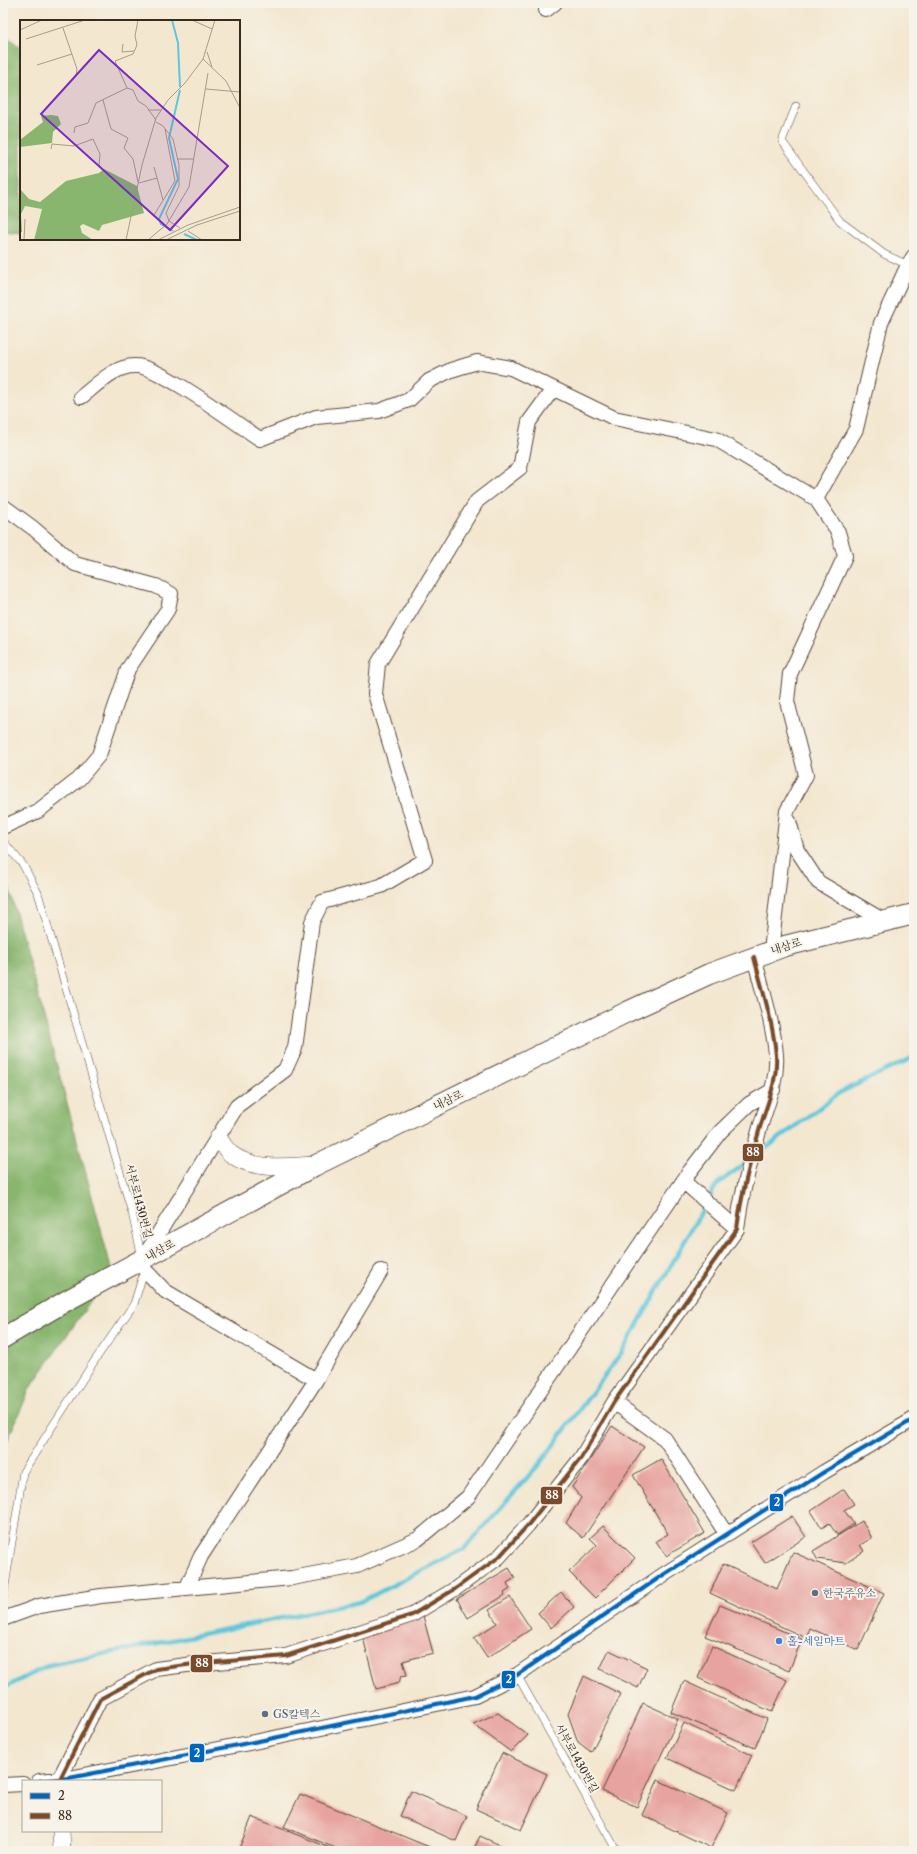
<svg xmlns="http://www.w3.org/2000/svg" width="917" height="1854" viewBox="0 0 917 1854" font-family="'Libre Caslon Text','Noto Serif KR',serif">
<style>
.forest{fill:#88b66e;stroke:#627046}
.lines{fill:none;stroke-linecap:round;stroke-linejoin:round}
.stream{stroke:#5fc7db;stroke-width:4.5}
.building{fill:#e7a39f}
.service-casing{stroke:#574639;stroke-width:8}
.minor-casing{stroke:#574639;stroke-width:16}
.tertiary-casing{stroke:#574639;stroke-width:18}
.secondary-casing{stroke:#574639;stroke-width:22}
.service{stroke:#fff;stroke-width:7}
.minor{stroke:#fff;stroke-width:14}
.tertiary{stroke:#fff;stroke-width:17}
.secondary{stroke:#fff;stroke-width:20}
.bus-1-casing{stroke:#f7f3e8;stroke-width:7}
.bus-2-casing{stroke:#f7f3e8;stroke-width:7}
.bus-1{stroke:#0065bd;stroke-width:4}
.bus-2{stroke:#7a4b2a;stroke-width:4}
.service-dot{fill:#5c6f8a;stroke:#f7f3e8;stroke-width:1.5}
.shop-dot{fill:#3f7fe0;stroke:#f7f3e8;stroke-width:1.5}
.labels{text-anchor:middle;stroke-width:4;stroke-linejoin:round;paint-order:stroke}
.street-label{font-size:11px;fill:#3b2a1e;stroke:#f7f3e8}
.service-label{font-size:11px;fill:#4e5e75;stroke:#f7f3e8;text-anchor:start}
.shop-label{font-size:11px;fill:#366cbe;stroke:#f7f3e8;text-anchor:start}
.inset-river{fill:none;stroke:#5fc7db;stroke-width:2}
.inset-road{fill:none;stroke:#a99b89;stroke-width:1}
.view{fill:#7b2cbf;fill-opacity:0.15;stroke:#7b2cbf;stroke-width:2}
.inset-edge{fill:none;stroke:#3b2a1e;stroke-width:2}
.line-badge{stroke:#f7f3e8;stroke-width:1.5}
.badge-label{font-size:11px;text-anchor:middle;font-weight:bold;fill:#fff}
</style>
<rect width="100%" height="100%" fill="#f7f3e8"/>
<filter id="ink" filterUnits="userSpaceOnUse"><feTurbulence type="fractalNoise" baseFrequency=".025" numOctaves="2"/><feDisplacementMap in="SourceGraphic" scale="8" xChannelSelector="R" yChannelSelector="G"/><feConvolveMatrix kernelMatrix="1 2 1 2 8 2 1 2 1" color-interpolation-filters="sRGB"/></filter>
<filter id="wash" filterUnits="userSpaceOnUse"><feTurbulence type="fractalNoise" baseFrequency=".012" numOctaves="4" result="noise"/><feDisplacementMap in="SourceGraphic" scale="16" xChannelSelector="R" yChannelSelector="G"/><feGaussianBlur stdDeviation="0.9" result="paint"/><feColorMatrix in="noise" values="0 0 0 0 0 0 0 0 0 0 0 0 0 0 0 0 0 1.4 0 .05"/><feComposite in="paint" operator="in"/></filter>
<g filter="url(#wash)">
<rect width="100%" height="100%" fill="#f3e7d0"/>
<path class="forest" d="M3,33L21,48V233L3,231Z
M3,886L9,887L112,1271L30,1388L3,1451Z"/>
<g class="lines">
<path class="stream" d="M757,1155L839,1093L914,1057
M3,1692L6,1687L49,1665L360,1602L464,1549L541,1462L622,1352L717,1184L746,1163"/>
</g>
<g id="blocks">
<path class="building" d="M612,1426L644,1447L583,1538L566,1523L581,1498L572,1487Z
M661,1459L705,1533L666,1556L656,1541L668,1534L633,1475Z
M844,1489L854,1504L844,1510L854,1524L837,1535L829,1523L822,1528L811,1511Z
M792,1516L806,1537L765,1563L751,1542Z
M862,1521L872,1538L860,1545L864,1551L846,1563L817,1559L813,1551Z
M603,1526L635,1558L595,1598L569,1572L597,1545L590,1538Z
M793,1552L884,1593L858,1650L810,1628L806,1638L710,1593L723,1564L777,1589Z
M509,1568L515,1578L507,1583L510,1589L504,1593L505,1595L468,1618L457,1599Z
M561,1592L574,1607L551,1628L538,1613Z
M510,1597L531,1629L487,1658L474,1638L497,1623L489,1610Z
M720,1605L802,1639L789,1671L705,1636Z
M423,1616L433,1653L403,1661L407,1675L401,1676L399,1683L376,1689L362,1633Z
M712,1646L787,1680L772,1712L698,1678Z
M609,1650L647,1668L638,1688L600,1669Z
M584,1676L621,1694L591,1752L578,1742L568,1714Z
M684,1681L767,1719L755,1748L671,1712Z
M643,1703L678,1719L637,1807L602,1791Z
M498,1713L528,1735L511,1752L473,1724Z
M684,1723L752,1755L736,1790L667,1758Z
M502,1753L547,1774L521,1830L476,1809Z
M658,1780L728,1813L711,1848L642,1815Z
M411,1791L467,1816L456,1841L400,1816Z
M300,1794L439,1851H343L284,1827Z
M252,1817L338,1851H238Z
M480,1836L513,1851H473Z"/>
</g>
</g>
<g filter="url(#ink)">
<use href="#blocks" fill-opacity="0" stroke="#574639" stroke-width="1"/>
<g class="lines">
<g class="service-casing">
<path id="service" d="M796,106L782,141L840,221L884,254L908,265
M3,841L23,865L38,893L132,1213L142,1258
M3,1599L23,1472L95,1360L134,1304L145,1268
M517,1675L617,1851"/>
</g>
<g class="minor-casing">
<path id="minor" d="M546,10L555,3
M81,397C97,385 115,365 136,366C159,366 237,424 260,439L316,417L379,411L409,400L429,381L451,370L477,362L511,368L614,418L716,439L816,499
M3,506L33,528L75,564L156,586L171,594L168,609L128,669L99,755L79,779L38,811L3,827
M789,821L797,850L818,882L884,921
M771,951L787,811L806,775L787,701L790,674L845,556L838,532L816,499L856,429L881,323L908,265L914,256
M683,1181L737,1229
M144,1257L237,1106L285,1070L295,1048L312,922L322,902L381,886L425,860L375,694L378,664L477,501L520,468L529,422L553,389
M145,1270L165,1291L316,1380
M614,1402L665,1439L727,1535
M187,1587L201,1556L316,1380L381,1271
M3,1619L39,1606L101,1596L292,1578L357,1566L418,1539L468,1497L690,1171L720,1132L749,1104L773,1090
M59,1779L100,1699L156,1669L194,1664L286,1656L412,1615L455,1589L499,1557L528,1525L581,1458L614,1402L737,1229C741,1195 750,1163 759,1131C766,1106 778,1082 776,1055C773,1022 762,989 754,957
M39,1781L69,1778L269,1739L475,1696L517,1675L660,1577L824,1472L914,1419
M3,1785L23,1784"/>
</g>
<g class="tertiary-casing">
<path id="tertiary" d="M218,1137C222,1143 226,1150 231,1154C255,1172 289,1166 316,1165
M59,1779V1781
M61,1831L62,1851"/>
</g>
<g class="secondary-casing">
<path id="secondary" d="M3,1338L66,1301L314,1166L627,1012L709,974L785,946L914,914"/>
</g>
<use href="#service" class="service"/>
<use href="#minor" class="minor"/>
<use href="#tertiary" class="tertiary"/>
<use href="#secondary" class="secondary"/>
<g class="bus-1-casing">
<path id="bus-1" d="M39,1781L69,1778L269,1739L475,1696L517,1675L660,1577L824,1472L914,1419"/>
</g>
<g class="bus-2-casing">
<path id="bus-2" d="M59,1781L100,1699L156,1669L194,1664L286,1656L412,1615L455,1589L499,1557L528,1525L581,1458L614,1402L737,1229C741,1195 750,1163 759,1131C766,1106 778,1082 776,1055C773,1022 762,989 754,957"/>
</g>
<use href="#bus-1" class="bus-1"/>
<use href="#bus-2" class="bus-2"/>
</g>
</g>
<g class="service-dot">
<circle cx="815" cy="1593" r="4"/>
<circle cx="265" cy="1714" r="4"/>
</g>
<circle class="shop-dot" cx="779" cy="1641" r="4"/>
<g class="labels">
<g class="street-label">
<text transform="translate(786 946) rotate(-17)" y="4">내삼로</text>
<text transform="translate(448 1100) rotate(-26)" y="4">내삼로</text>
<text transform="translate(139 1201) rotate(75)" y="4">서부로1430번길</text>
<text transform="translate(160 1250) rotate(-29)" y="4">내삼로</text>
<text transform="translate(577 1758) rotate(61)" y="4">서부로1430번길</text>
</g>
<g class="service-label">
<text x="823" y="1597">한국주유소</text>
<text x="273" y="1718">GS칼텍스</text>
</g>
<g class="shop-label">
<text x="787" y="1645">홀-세일마트</text>
</g>
</g>
<g transform="translate(20 20)">
<rect width="220" height="220" fill="#f3e7d0"/>
<path d="M31,95L38,96L41,104L33,112L32,123L0,127V120L23,102L21,96ZM84,149L117,166L124,193L82,205L79,211L63,204L60,206L62,213L73,220H14L22,189L5,186L1,194L2,212H0V169L9,179L20,182L46,161L79,153Z" fill="#88b66e"/>
<path class="inset-river" d="M152,0L158,23L160,67M153,211L141,204L139,199L158,159L149,118L160,70M164,214L177,220"/>
<path class="inset-road" d="M118,0L115,16L117,25L113,34L95,41L107,68L113,70L118,81L126,86L136,100M172,0L192,9M43,8L57,49L56,56M0,10L22,0M6,19L65,0M103,24L102,32L114,31M187,32L192,47M183,39L206,61L220,88M17,45L52,34M186,69L220,72M83,80L91,109L108,118L104,128L113,139L118,162M128,90H141M136,102L143,106L153,119L159,145V166L146,193L149,201L160,208M54,113L55,107L68,103L76,83L107,68M31,129L32,124L54,126L73,119L80,134L79,146M157,139H174M134,147L143,180M119,163L137,158M134,195L155,161L145,109M168,211L182,220M4,220L5,199M106,220L122,145L136,98L148,80L165,63L183,39L195,0M128,220L147,204L169,167L188,53M138,220L168,205L220,187M146,220L177,205L220,191"/>
<path class="view" d="M79,30L208,146L150,210L21,94Z"/>
<rect width="220" height="220" class="inset-edge"/>
</g>
<g class="line-badge">
<rect x="742" y="1143" width="22" height="19" rx="4" fill="#7a4b2a"/>
<rect x="540" y="1486" width="23" height="19" rx="4" fill="#7a4b2a"/>
<rect x="769" y="1493" width="15" height="19" rx="4" fill="#0065bd"/>
<rect x="190" y="1654" width="23" height="19" rx="4" fill="#7a4b2a"/>
<rect x="501" y="1670" width="15" height="19" rx="4" fill="#0065bd"/>
<rect x="189" y="1743" width="16" height="20" rx="4" fill="#0065bd"/>
</g>
<g class="badge-label">
<text x="753" y="1156">88</text>
<text x="552" y="1499">88</text>
<text x="777" y="1506">2</text>
<text x="202" y="1667">88</text>
<text x="509" y="1683">2</text>
<text x="197" y="1757">2</text>
</g>
<rect width="917" height="1854" fill="none" stroke="#f7f3e8" stroke-width="16"/>
<rect x="22" y="1780" width="140" height="52" fill="#f7f3e8" stroke="#aca397"/>
<rect x="30" y="1793" width="20" height="6" fill="#0065bd" stroke="#aca397"/>
<text x="58" y="1800" font-size="12" fill="#3b2a1e">2</text>
<rect x="30" y="1813" width="20" height="6" fill="#7a4b2a" stroke="#aca397"/>
<text x="58" y="1820" font-size="12" fill="#3b2a1e">88</text>
</svg>
